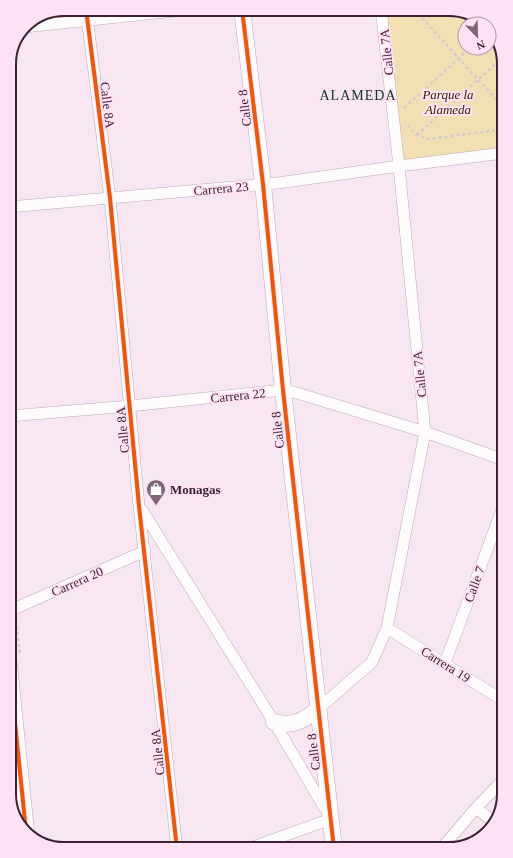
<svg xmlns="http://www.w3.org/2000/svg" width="513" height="858" viewBox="0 0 513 858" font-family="'Times New Roman',serif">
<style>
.green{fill:#f0e0b4}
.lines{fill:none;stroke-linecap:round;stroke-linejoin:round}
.street-casing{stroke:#beaab7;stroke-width:12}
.secondary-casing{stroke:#beaab7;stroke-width:17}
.path{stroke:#d4ccd2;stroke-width:2.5;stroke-dasharray:3 3;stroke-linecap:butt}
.street{stroke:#fefbfd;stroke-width:11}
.secondary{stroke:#fefbfd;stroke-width:16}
.cycleway-casing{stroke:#fee1f3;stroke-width:6}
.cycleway{stroke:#e8590c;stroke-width:4}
.labels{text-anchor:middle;stroke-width:4;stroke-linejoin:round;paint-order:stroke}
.street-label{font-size:13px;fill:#3d2234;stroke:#fee1f3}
.park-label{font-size:13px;font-style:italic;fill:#2f2901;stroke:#fee1f3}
.poi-label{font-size:13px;font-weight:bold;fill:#3d2234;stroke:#fee1f3;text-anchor:start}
.neighbourhood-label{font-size:14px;letter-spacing:1px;fill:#0a3824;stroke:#fee1f3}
.rim{fill:none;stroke:#3d2234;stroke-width:2}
</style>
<rect width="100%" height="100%" fill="#f8e7f2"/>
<path class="green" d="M381,9C408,9 466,3 485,24H465V48H489V29L498,40L504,64V153L399,166Z"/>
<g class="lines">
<g class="street-casing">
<path id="street" d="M86,9L110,198L139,506L177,849
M24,27L194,9
M9,207L278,183L399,166L504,153
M9,416L130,406L283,390L297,393L425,432L504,460
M142,510L274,722L331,819L247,849
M9,611L145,551
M387,628L504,701
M445,663L504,504
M318,709L372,662L387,628L425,432L399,166L381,9
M476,808L495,823
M441,849L476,808L504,779"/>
</g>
<g class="secondary-casing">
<path id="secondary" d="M242,9L263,184L283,390L334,849
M9,664L26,831
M274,722C292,727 304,721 318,709"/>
</g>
<path class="path" d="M414,9L504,108
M459,11L471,24
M489,31L490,30
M489,44L502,58
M404,108L470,48
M408,125L416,135L429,139L504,129
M417,135L502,58
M9,550L14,597
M16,620L20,655"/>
<use href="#street" class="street"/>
<use href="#secondary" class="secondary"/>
<g class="cycleway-casing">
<path id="cycleway" d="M86,9L110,198L139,506L177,849
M242,9L263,184L283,390L334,849
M9,664L26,831"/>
</g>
<use href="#cycleway" class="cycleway"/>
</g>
<defs>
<g id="shop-pin" transform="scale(1)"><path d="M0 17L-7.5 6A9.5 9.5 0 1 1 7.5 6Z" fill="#7e6776" stroke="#fee1f3"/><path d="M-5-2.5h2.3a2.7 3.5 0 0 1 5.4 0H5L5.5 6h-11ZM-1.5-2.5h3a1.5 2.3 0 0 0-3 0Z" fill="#fff"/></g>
</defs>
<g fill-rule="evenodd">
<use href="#shop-pin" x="156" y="489"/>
</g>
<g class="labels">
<g class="street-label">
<text transform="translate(386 52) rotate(-96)" y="5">Calle 7A</text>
<text transform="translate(108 105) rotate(83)" y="5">Calle 8A</text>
<text transform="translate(244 108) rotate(-97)" y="5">Calle 8</text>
<text transform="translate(221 188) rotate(-5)" y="5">Carrera 23</text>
<text transform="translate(419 374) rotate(-96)" y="5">Calle 7A</text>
<text transform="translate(238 395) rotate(-6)" y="5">Carrera 22</text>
<text transform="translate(122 430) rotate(-95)" y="5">Calle 8A</text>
<text transform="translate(277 430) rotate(-96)" y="5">Calle 8</text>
<text transform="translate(77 581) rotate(-24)" y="5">Carrera 20</text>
<text transform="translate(474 584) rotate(-70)" y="5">Calle 7</text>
<text transform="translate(446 664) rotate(32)" y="5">Carrera 19</text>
<text transform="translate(157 752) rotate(-96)" y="5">Calle 8A</text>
<text transform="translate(313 752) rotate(-97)" y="5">Calle 8</text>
</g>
<g class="park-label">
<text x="448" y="99">Parque la<tspan x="448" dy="15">Alameda</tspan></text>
</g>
<g class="poi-label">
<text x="170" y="494">Monagas</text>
</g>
<g class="neighbourhood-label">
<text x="358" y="100">ALAMEDA</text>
</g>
</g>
<path d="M0 0H513V858H0ZM64 16H449A48 48 0 0 1 497 64V794A48 48 0 0 1 449 842H64A48 48 0 0 1 16 794V64A48 48 0 0 1 64 16Z" fill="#fee1f3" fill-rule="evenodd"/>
<path class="rim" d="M64 16H449A48 48 0 0 1 497 64V794A48 48 0 0 1 449 842H64A48 48 0 0 1 16 794V64A48 48 0 0 1 64 16Z"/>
<g transform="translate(477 36) rotate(157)"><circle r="19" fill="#fee1f3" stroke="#b195a7"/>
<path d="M0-3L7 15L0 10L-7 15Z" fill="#7e6776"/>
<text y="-6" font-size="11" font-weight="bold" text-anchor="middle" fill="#3d2234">N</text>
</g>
</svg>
